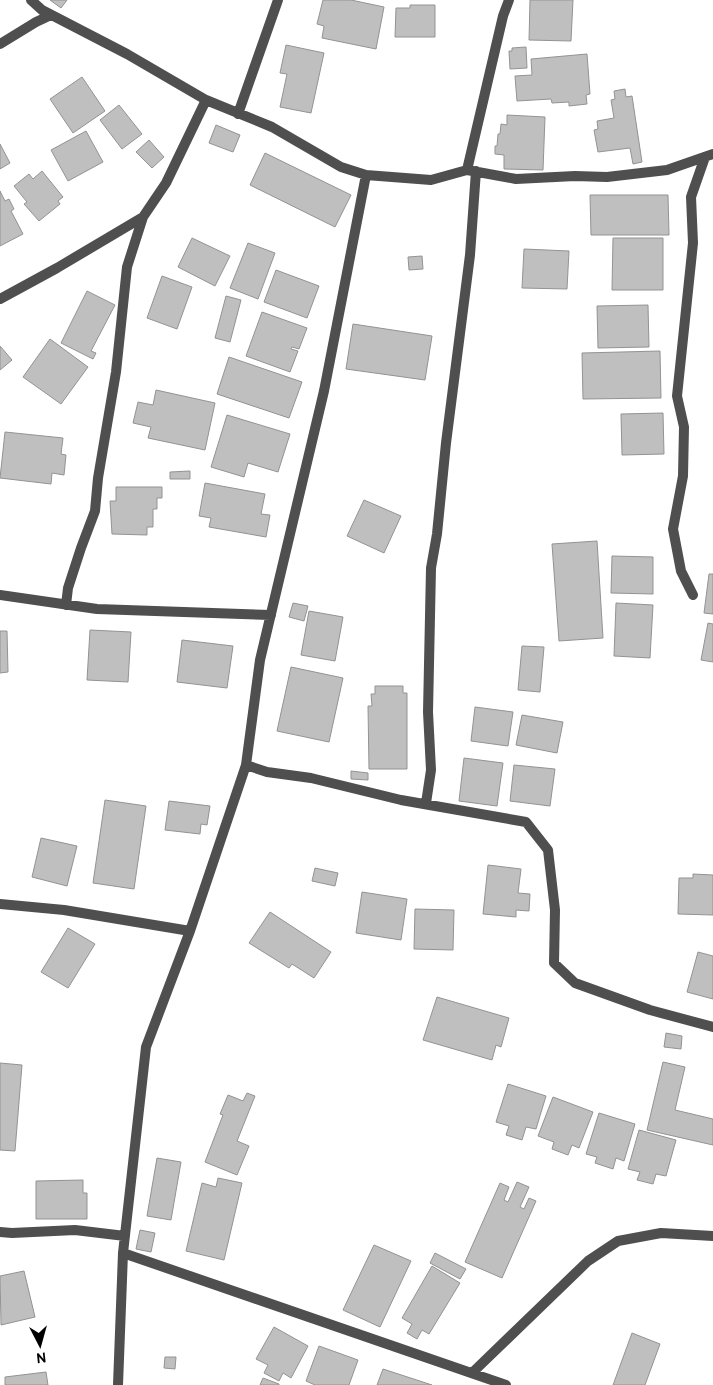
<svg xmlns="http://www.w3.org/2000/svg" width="713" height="1385" viewBox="0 0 713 1385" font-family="Overpass,sans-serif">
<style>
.building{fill:#bfbfbf;stroke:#939393}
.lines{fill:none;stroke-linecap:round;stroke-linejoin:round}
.minor{stroke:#4f4f4f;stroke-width:10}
</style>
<rect width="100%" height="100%" fill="#fff"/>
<path class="building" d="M50,0H67L61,8Z
M323,0H351L384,7L376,49L322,38L324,26L317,24Z
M530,0H573L571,41L529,40Z
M410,5H435V37H395L396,8H410Z
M286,45L324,53L311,113L280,107L287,74L280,73Z
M526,47L527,68L510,69L509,51H512V48Z
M587,54L590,94L586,95L587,104L569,106V102L552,103L551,99L517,101L515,76L532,75L531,59Z
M82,77L105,111L73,133L50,99Z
M625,89L626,97L632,96L642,162L633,164L630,148L598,152L594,130L598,129L597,121L614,118L611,100L615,99L614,91Z
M119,105L142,134L122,149L100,120Z
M507,115L545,117L543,170L504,169V155L495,154V146H497L498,134H500L501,124L507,125Z
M216,125L240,135L233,152L209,143Z
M86,131L103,162L68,181L51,150Z
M149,140L164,157L152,168L136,152Z
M0,144L10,163L0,169Z
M265,153L351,195L335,227L250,185Z
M42,171L63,197L58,201L60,204L39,221L24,204L27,202L14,186L29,174L33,179Z
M0,191L5,201L9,199L14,209L11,211L23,234L0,246Z
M590,195H668L669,235H591Z
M192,238L230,256L215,286L178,267Z
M613,238H663V290H612Z
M248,243L275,253L258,299L230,288Z
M524,249L569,251L567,289L522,288Z
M422,256L423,269L409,270L408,257Z
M276,270L319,286L307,318L264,302Z
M162,276L192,287L177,329L147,318Z
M87,291L115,305L91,351L96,353L93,359L61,343Z
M226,296L241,300L230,342L215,338Z
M648,305L649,347L598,348L597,306Z
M262,312L307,328L299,349L292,347L291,349L298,351L290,372L246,356Z
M353,324L432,336L425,380L346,369Z
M50,339L88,367L61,404L23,377Z
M0,346L12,360L0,370Z
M660,351L661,398L583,399L582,353Z
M229,357L302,382L289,418L217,394Z
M156,390L215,403L205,450L148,438L151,427L133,423L138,402L153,405Z
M663,413L664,454L622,455L621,414Z
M227,415L290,434L278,472L248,463L244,477L211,467Z
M5,432L63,438L61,454L66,455L64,475L52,473L51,484L0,478Z
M190,471V479H170V472Z
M205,483L265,494L261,514L270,515L266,537L209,527L211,518L199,516Z
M116,487H162V498H157V509H153V527H147V535L112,534L110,501H116Z
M364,500L401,516L384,553L347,536Z
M597,541L603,638L559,641L552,544Z
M612,556L653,557V594L611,593Z
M709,574H713V614L704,613Z
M293,603L308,606L304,621L289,617Z
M616,603L653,605L650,658L614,656Z
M309,611L343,617L335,661L301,655Z
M708,623L713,624V662L701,660Z
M90,630L131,632L128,682L87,680Z
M0,631H7L8,672L0,673Z
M182,640L233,646L227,688L177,682Z
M522,646L544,647L540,692L518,690Z
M291,667L343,678L329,742L277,731Z
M375,686H403V693H407V769H369L368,706H372L371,694H375Z
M475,707L513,712L508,746L471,741Z
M522,715L563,722L557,753L516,745Z
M464,758L503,763L497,806L459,801Z
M514,765L555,769L550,806L510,801Z
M351,771L368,773V780L351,779Z
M105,800L146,806L134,889L93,883Z
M169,801L210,806L207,825L201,824L200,834L165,830Z
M41,838L77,846L67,886L32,877Z
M488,865L521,869L518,893L530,894L529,911L516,910V917L483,914Z
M315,868L338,873L335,886L312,881Z
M693,874L713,875V915L678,914L679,878H693Z
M362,892L407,899L401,940L356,933Z
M415,909L454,910L453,950L414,949Z
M270,912L331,952L314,978L292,964L289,968L249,943Z
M68,928L95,944L68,988L41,972Z
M698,952L713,956V999L687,992Z
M437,997L509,1018L501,1047L496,1045L492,1060L423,1040Z
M666,1033L682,1036L681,1049L664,1047Z
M663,1062L685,1067L675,1110L713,1119V1145L647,1130Z
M0,1063L22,1065L15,1151L0,1150Z
M508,1084L546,1096L536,1129L526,1127L522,1140L506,1135L509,1126L496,1122Z
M247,1093L255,1096L237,1141L249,1146L237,1175L205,1162L223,1115L220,1114L228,1095L243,1101Z
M553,1097L593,1112L579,1148L572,1145L568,1155L552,1149L554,1142L538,1136Z
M599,1113L635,1124L624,1161L616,1158L613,1169L595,1163L597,1157L586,1154Z
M639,1130L676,1140L666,1176L656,1174L653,1184L637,1180L640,1172L628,1169Z
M157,1158L181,1162L171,1220L147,1216Z
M218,1178L242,1183L224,1260L186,1251L202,1183L216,1187Z
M83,1180V1193H87V1219H36V1181Z
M517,1182L529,1187L520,1207L524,1209L529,1198L536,1201L502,1278L465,1262L500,1183L509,1187L504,1200L508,1202Z
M140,1230L155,1233L151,1252L136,1249Z
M374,1245L411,1261L380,1327L343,1310Z
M435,1253L466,1269L460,1279L430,1263Z
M432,1266L460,1283L429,1334L422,1330L417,1339L407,1333L412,1324L402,1318Z
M24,1271L35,1317L1,1325L0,1276Z
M274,1327L308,1346L291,1378L283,1373L279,1381L264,1373L268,1365L256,1359Z
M632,1333L660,1344L645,1385H613Z
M319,1346L358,1360L349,1385H315L306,1381Z
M165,1357H176L175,1369L164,1368Z
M383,1369L432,1385H377Z
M46,1372L48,1385H5V1377Z
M263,1378L279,1384V1385H260Z"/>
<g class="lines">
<path class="minor" d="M509,0L503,16L467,170L516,179L575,176L607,177L667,170L713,154
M0,44L36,22L51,15
M206,100L272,127L341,167L366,175L431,180L467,170
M238,114L278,0
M0,299L57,268L143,217L166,183L206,100L127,54L42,10L31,0
M0,595L97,609L271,615
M693,595L681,571L673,529L683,476L684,427L677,396L693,243L691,197L705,157
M66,605L68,588L81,548L95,511L98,478L116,372L127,267L143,217
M246,765L267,772L311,778L401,800L526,822L548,850L555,910L554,963L575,983L650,1010L713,1027
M426,803L431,770L428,712L431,568L437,534L446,443L470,255L476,171
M0,904L64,910L190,931
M0,1232L12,1233L75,1230L125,1236
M123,1253L506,1385
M472,1373L588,1261L618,1241L661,1233L713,1236
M118,1385L123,1253L146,1047L190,931L246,765L260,660L324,391L366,175"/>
</g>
<g transform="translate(40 1345) rotate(174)" stroke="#ffffff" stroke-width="4" paint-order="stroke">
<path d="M0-4L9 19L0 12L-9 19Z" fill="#000000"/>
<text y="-8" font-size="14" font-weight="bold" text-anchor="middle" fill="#000000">N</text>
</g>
</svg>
